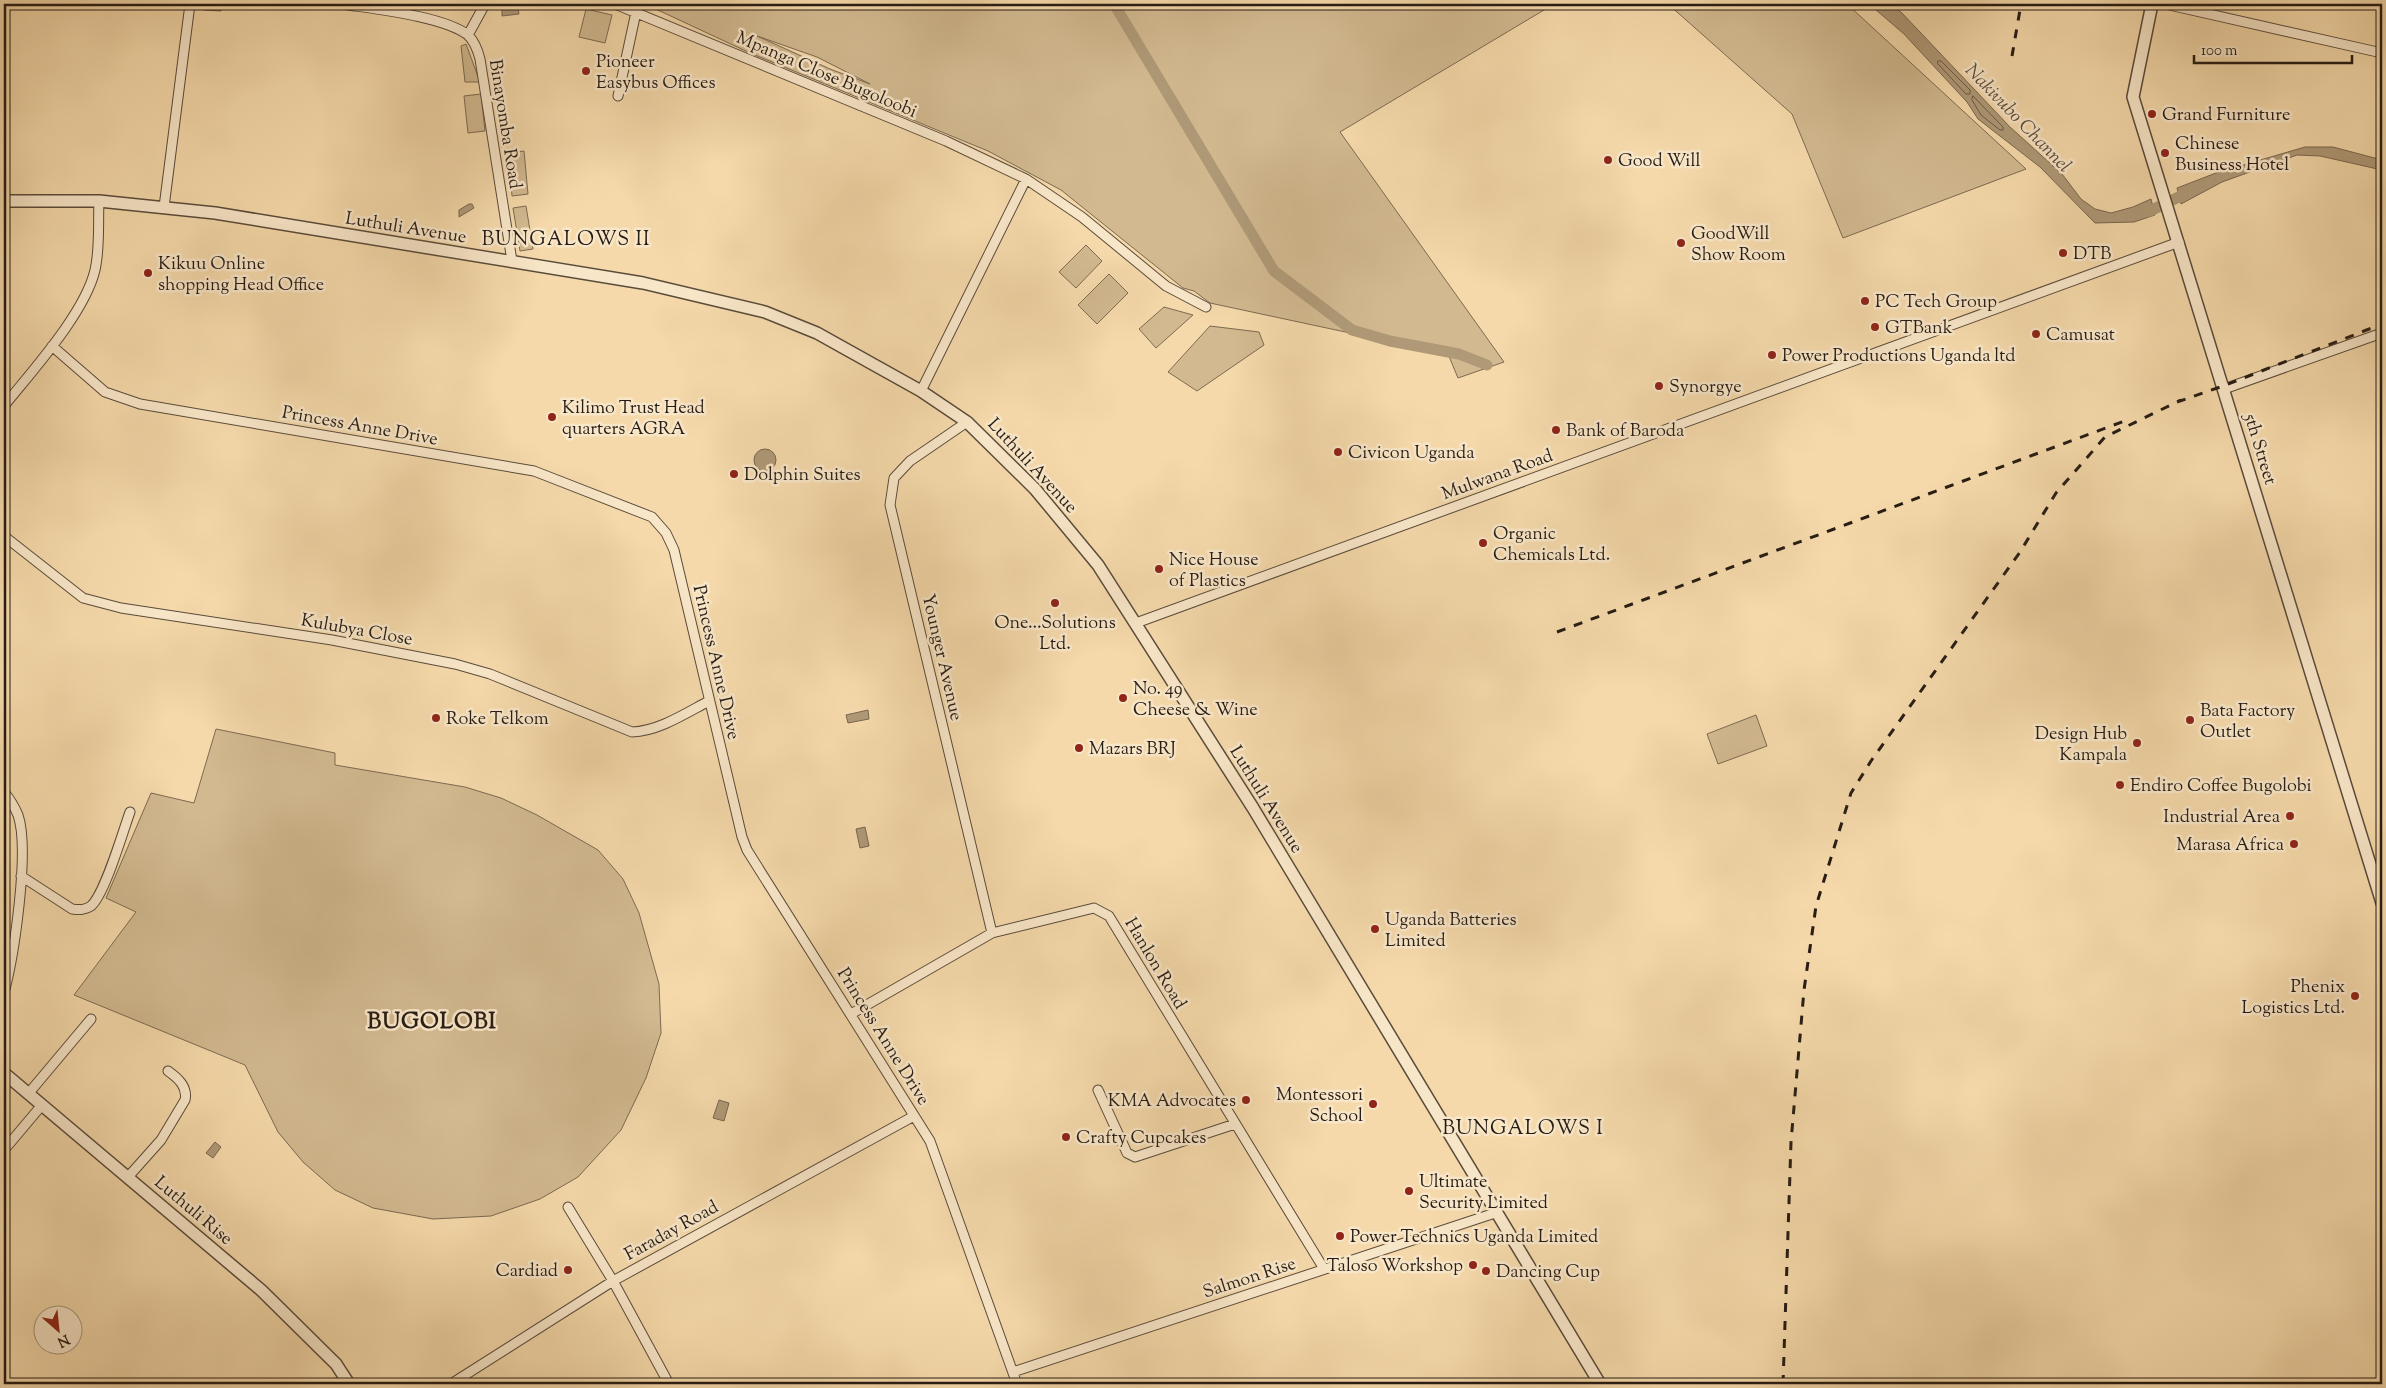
<svg xmlns="http://www.w3.org/2000/svg" width="2386" height="1388" viewBox="0 0 2386 1388" font-family="'Sorts Mill Goudy',serif">
<style>
.green{fill:#d2b990;stroke:#7c6a52;fill-rule:evenodd}
.water{fill:#af9977;stroke:#79674f}
.lines{fill:none;stroke-linecap:round;stroke-linejoin:round}
.shore{stroke:#6b5a46;stroke-width:1}
.canal{stroke:#af9977;stroke-width:11}
.minor-casing{stroke:#5a4b3a;stroke-width:11}
.tertiary-casing{stroke:#5a4b3a;stroke-width:14}
.secondary-casing{stroke:#271c14;stroke-width:15}
.minor{stroke:#f8e6c8;stroke-width:9}
.tertiary{stroke:#f8e6c8;stroke-width:11}
.secondary{stroke:#f8e6c8;stroke-width:12}
.rail{stroke:#271c14;stroke-width:3;stroke-dasharray:9 9;stroke-linecap:butt}
.poi-dot{fill:#8f2418;stroke:#f8e6c8;stroke-width:2}
.labels{text-anchor:middle;stroke-width:5;stroke-linejoin:round;paint-order:stroke}
.poi-label{font-size:18px;fill:#271c14;stroke:#f8e6c8;text-anchor:start}
.street-label{font-size:18px;fill:#271c14;stroke:#f8e6c8}
.water-label{font-size:19px;font-style:italic;fill:#5d4e3c;stroke:#f8e6c8}
.quarter-label{font-size:20px;letter-spacing:1px;fill:#271c14;stroke:#f8e6c8}
.district-label{font-size:22px;font-weight:bold;letter-spacing:1px;fill:#271c14;stroke:#f8e6c8}
</style>
<rect width="100%" height="100%" fill="#f5d9aa"/>
<filter id="stains"><feTurbulence type="fractalNoise" baseFrequency=".004" numOctaves="4"/><feColorMatrix values="0 0 0 0 .2 0 0 0 0 .09 0 0 0 0 .02 0 0 0 .5 -.17"/></filter>
<radialGradient id="worn" r=".72"><stop offset=".6" stop-color="#630" stop-opacity="0"/><stop offset="1" stop-color="#630" stop-opacity=".3"/></radialGradient>
<path class="green" d="M645,4H1554L1340,132L1504,362L1458,378L1448,354L1210,303L1194,291L1183,288L1061,190L988,151L750,53ZM757,36L817,57L870,84L830,69Z
M1668,4H1847L2026,169L1843,238L1792,114Z
M586,9L612,15L605,43L579,37Z
M466,44L480,82H465L461,46Z
M481,94L485,131L468,133L464,96Z
M524,151L528,194L512,196L508,153Z
M526,206L533,249L520,251L513,208Z
M1086,245L1102,261L1076,288L1059,272Z
M1109,274L1128,293L1097,324L1078,305Z
M1164,307L1193,315L1156,348L1139,329Z
M1210,326L1259,332L1264,345L1197,391L1168,372Z
M1756,715L1767,746L1718,764L1707,734Z
M216,729L335,753V765L465,787L501,798L537,815L598,850L623,879L639,913L659,984L661,1033L646,1078L621,1130L578,1177L540,1199L491,1216L433,1219L373,1208L335,1190L303,1162L278,1132L245,1065L74,995L136,912L106,898L151,793L194,803Z"/>
<path class="water" d="M204,4H222L221,11L203,10Z
M1869,4H1889L1901,12L2010,127L2062,174L2081,199L2095,209L2111,213L2133,207L2151,199L2155,215L2134,222L2095,223L2040,167L1978,119L1967,102L1904,34Z
M518,7L519,14L502,16V9Z
M2305,147H2333L2382,160V170L2320,156L2297,155L2222,182L2181,204L2177,188L2216,173Z
M469,204H472L474,208L459,217V210Z
M754 460a11 11 0 1 1 22 0a11 11 0 1 1-22 0Z
M868,710L869,719L848,723L846,715Z
M865,827L869,846L860,848L856,829Z
M719,1100L729,1103L724,1121L713,1118Z
M215,1142L221,1147L213,1158L206,1153Z"/>
<g class="lines">
<path class="shore" d="M1938,61H1941L1970,90V94H1966L1938,64Z
M1973,96L2003,127V130H2000L1981,115L1972,100Z"/>
<path class="canal" d="M1114,4L1274,271L1352,330L1390,341L1459,354L1487,365
M2139,213L2150,211L2193,190"/>
<g class="minor-casing">
<path id="minor" d="M342,4C374,9 443,16 468,35C474,41 478,51 480,59L512,261
M615,4L946,141L1026,179L1082,217L1166,286L1206,307
M2165,4L2382,53
M468,35L485,4
M618,96L636,12
M164,207L190,4
M52,346L105,392L140,404L534,471L652,517L666,533L674,550L742,837L747,850L930,1141L1017,1384
M2224,389L2382,333
M921,391L1026,179
M4,406C32,371 85,313 95,270C100,249 98,223 99,201
M967,422L910,461L894,478L890,505L992,933
M4,536L83,598L121,608L332,640L455,664L490,674L632,732C659,731 686,713 709,701
M1136,623L2179,242
M4,792C9,798 15,808 18,815C30,850 14,956 4,993
M21,876L72,909C80,910 85,910 91,906C105,894 123,831 130,812
M851,1014L992,933L1094,908L1109,916L1324,1269
M1098,1090L1127,1153L1135,1157L1235,1124
M28,1094L91,1019
M4,1150L42,1105
M128,1177L161,1140L185,1100C188,1087 178,1078 168,1071
M568,1207L613,1281L669,1384
M1013,1372L1495,1213
M451,1384L613,1281L914,1116"/>
</g>
<g class="tertiary-casing">
<path id="tertiary" d="M2152,4L2133,97L2382,903
M4,201H99L215,213L643,283L765,312L817,333L921,391L967,422L1035,489L1098,565L1253,808L1600,1384
M4,1073L261,1290L336,1364L349,1384"/>
</g>
<g class="secondary-casing">
<path id="secondary" d="M2379,1384L2382,1383"/>
</g>
<use href="#minor" class="minor"/>
<use href="#tertiary" class="tertiary"/>
<use href="#secondary" class="secondary"/>
<path class="rail" d="M2012,56L2021,4
M2177,402L2223,386L2382,324
M1557,632L2130,419
M1783,1384L1791,1142L1804,990L1816,906L1851,793L1871,761L2020,552L2056,493L2105,437L2181,400"/>
</g>
<g class="poi-dot">
<circle cx="586" cy="71" r="5"/>
<circle cx="2152" cy="114" r="5"/>
<circle cx="2165" cy="153" r="5"/>
<circle cx="1608" cy="160" r="5"/>
<circle cx="1681" cy="243" r="5"/>
<circle cx="2063" cy="253" r="5"/>
<circle cx="148" cy="273" r="5"/>
<circle cx="1865" cy="301" r="5"/>
<circle cx="1875" cy="327" r="5"/>
<circle cx="2036" cy="334" r="5"/>
<circle cx="1772" cy="355" r="5"/>
<circle cx="1659" cy="386" r="5"/>
<circle cx="552" cy="417" r="5"/>
<circle cx="1556" cy="430" r="5"/>
<circle cx="1338" cy="452" r="5"/>
<circle cx="734" cy="474" r="5"/>
<circle cx="1483" cy="543" r="5"/>
<circle cx="1159" cy="569" r="5"/>
<circle cx="1055" cy="603" r="5"/>
<circle cx="1123" cy="698" r="5"/>
<circle cx="436" cy="718" r="5"/>
<circle cx="2190" cy="720" r="5"/>
<circle cx="2137" cy="743" r="5"/>
<circle cx="1079" cy="748" r="5"/>
<circle cx="2120" cy="785" r="5"/>
<circle cx="2290" cy="816" r="5"/>
<circle cx="2294" cy="844" r="5"/>
<circle cx="1375" cy="929" r="5"/>
<circle cx="2355" cy="996" r="5"/>
<circle cx="1246" cy="1100" r="5"/>
<circle cx="1373" cy="1104" r="5"/>
<circle cx="1066" cy="1137" r="5"/>
<circle cx="1409" cy="1191" r="5"/>
<circle cx="1340" cy="1236" r="5"/>
<circle cx="1473" cy="1265" r="5"/>
<circle cx="568" cy="1270" r="5"/>
<circle cx="1486" cy="1271" r="5"/>
</g>
<g class="labels">
<g class="poi-label">
<text x="596" y="67">Pioneer<tspan x="596" dy="21">Easybus Offices</tspan></text>
<text x="2162" y="120">Grand Furniture</text>
<text x="2175" y="149">Chinese<tspan x="2175" dy="21">Business Hotel</tspan></text>
<text x="1618" y="166">Good Will</text>
<text x="1691" y="239">GoodWill<tspan x="1691" dy="21">Show Room</tspan></text>
<text x="2073" y="259">DTB</text>
<text x="158" y="269">Kikuu Online<tspan x="158" dy="21">shopping Head Office</tspan></text>
<text x="1875" y="307">PC Tech Group</text>
<text x="1885" y="333">GTBank</text>
<text x="2046" y="340">Camusat</text>
<text x="1782" y="361">Power Productions Uganda ltd</text>
<text x="1669" y="392">Synorgye</text>
<text x="562" y="413">Kilimo Trust Head<tspan x="562" dy="21">quarters AGRA</tspan></text>
<text x="1566" y="436">Bank of Baroda</text>
<text x="1348" y="458">Civicon Uganda</text>
<text x="744" y="480">Dolphin Suites</text>
<text x="1493" y="539">Organic<tspan x="1493" dy="21">Chemicals Ltd.</tspan></text>
<text x="1169" y="565">Nice House<tspan x="1169" dy="21">of Plastics</tspan></text>
<text x="1055" y="628" text-anchor="middle">One...Solutions<tspan x="1055" dy="21">Ltd.</tspan></text>
<text x="1133" y="694">No. 49<tspan x="1133" dy="21">Cheese &amp; Wine</tspan></text>
<text x="2200" y="716">Bata Factory<tspan x="2200" dy="21">Outlet</tspan></text>
<text x="446" y="724">Roke Telkom</text>
<text x="2127" y="739" text-anchor="end">Design Hub<tspan x="2127" dy="21">Kampala</tspan></text>
<text x="1089" y="754">Mazars BRJ</text>
<text x="2130" y="791">Endiro Coffee Bugolobi</text>
<text x="2280" y="822" text-anchor="end">Industrial Area</text>
<text x="2284" y="850" text-anchor="end">Marasa Africa</text>
<text x="1385" y="925">Uganda Batteries<tspan x="1385" dy="21">Limited</tspan></text>
<text x="2345" y="992" text-anchor="end">Phenix<tspan x="2345" dy="21">Logistics Ltd.</tspan></text>
<text x="1363" y="1100" text-anchor="end">Montessori<tspan x="1363" dy="21">School</tspan></text>
<text x="1236" y="1106" text-anchor="end">KMA Advocates</text>
<text x="1076" y="1143">Crafty Cupcakes</text>
<text x="1419" y="1187">Ultimate<tspan x="1419" dy="21">Security Limited</tspan></text>
<text x="1350" y="1242">Power Technics Uganda Limited</text>
<text x="1463" y="1271" text-anchor="end">Taloso Workshop</text>
<text x="558" y="1276" text-anchor="end">Cardiad</text>
<text x="1496" y="1277">Dancing Cup</text>
</g>
<g class="street-label">
<text transform="translate(827 74) rotate(23)" y="6">Mpanga Close Bugoloobi</text>
<text transform="translate(506 124) rotate(81)" y="6">Binayomba Road</text>
<text transform="translate(406 227) rotate(9)" y="6">Luthuli Avenue</text>
<text transform="translate(360 425) rotate(10)" y="6">Princess Anne Drive</text>
<text transform="translate(2261 449) rotate(73)" y="6">5th Street</text>
<text transform="translate(1033 465) rotate(47)" y="6">Luthuli Avenue</text>
<text transform="translate(1497 474) rotate(-20)" y="6">Mulwana Road</text>
<text transform="translate(357 629) rotate(10)" y="6">Kulubya Close</text>
<text transform="translate(943 657) rotate(77)" y="6">Younger Avenue</text>
<text transform="translate(717 662) rotate(77)" y="6">Princess Anne Drive</text>
<text transform="translate(1267 799) rotate(58)" y="6">Luthuli Avenue</text>
<text transform="translate(1156 963) rotate(59)" y="6">Hanlon Road</text>
<text transform="translate(884 1036) rotate(58)" y="6">Princess Anne Drive</text>
<text transform="translate(194 1210) rotate(40)" y="6">Luthuli Rise</text>
<text transform="translate(671 1230) rotate(-29)" y="6">Faraday Road</text>
<text transform="translate(1249 1277) rotate(-18)" y="6">Salmon Rise</text>
</g>
<g class="water-label">
<text transform="translate(2019 117) rotate(46)" y="7">Nakivubo Channel</text>
</g>
<g class="quarter-label">
<text x="566" y="245">BUNGALOWS II</text>
<text x="1523" y="1134">BUNGALOWS I</text>
</g>
<g class="district-label">
<text x="432" y="1028">BUGOLOBI</text>
</g>
</g>
<rect width="2386" height="1388" fill="none" stroke="#f5d9aa" stroke-width="20"/>
<rect x="5" y="5" width="2376" height="1378" fill="none" stroke="#271c14" stroke-width="2.5"/>
<rect x="10" y="10" width="2366" height="1368" fill="none" stroke="#271c14"/>
<g transform="translate(58 1330) rotate(153)"><circle r="24" fill="#f8e6c8" stroke="#a49580"/>
<path d="M0-4L9 19L0 12L-9 19Z" fill="#8f2418"/>
<text y="-8" font-size="14" font-weight="bold" text-anchor="middle" fill="#271c14">N</text>
</g>
<path d="M2194 55v8h158v-8" fill="none" stroke="#271c14" stroke-width="2.5"/>
<text x="2201" y="55" font-size="15" fill="#271c14" stroke="#f8e6c8" stroke-width="4" paint-order="stroke">100 m</text>
<rect width="100%" height="100%" filter="url(#stains)"/>
<rect width="100%" height="100%" fill="url(#worn)"/>
</svg>
